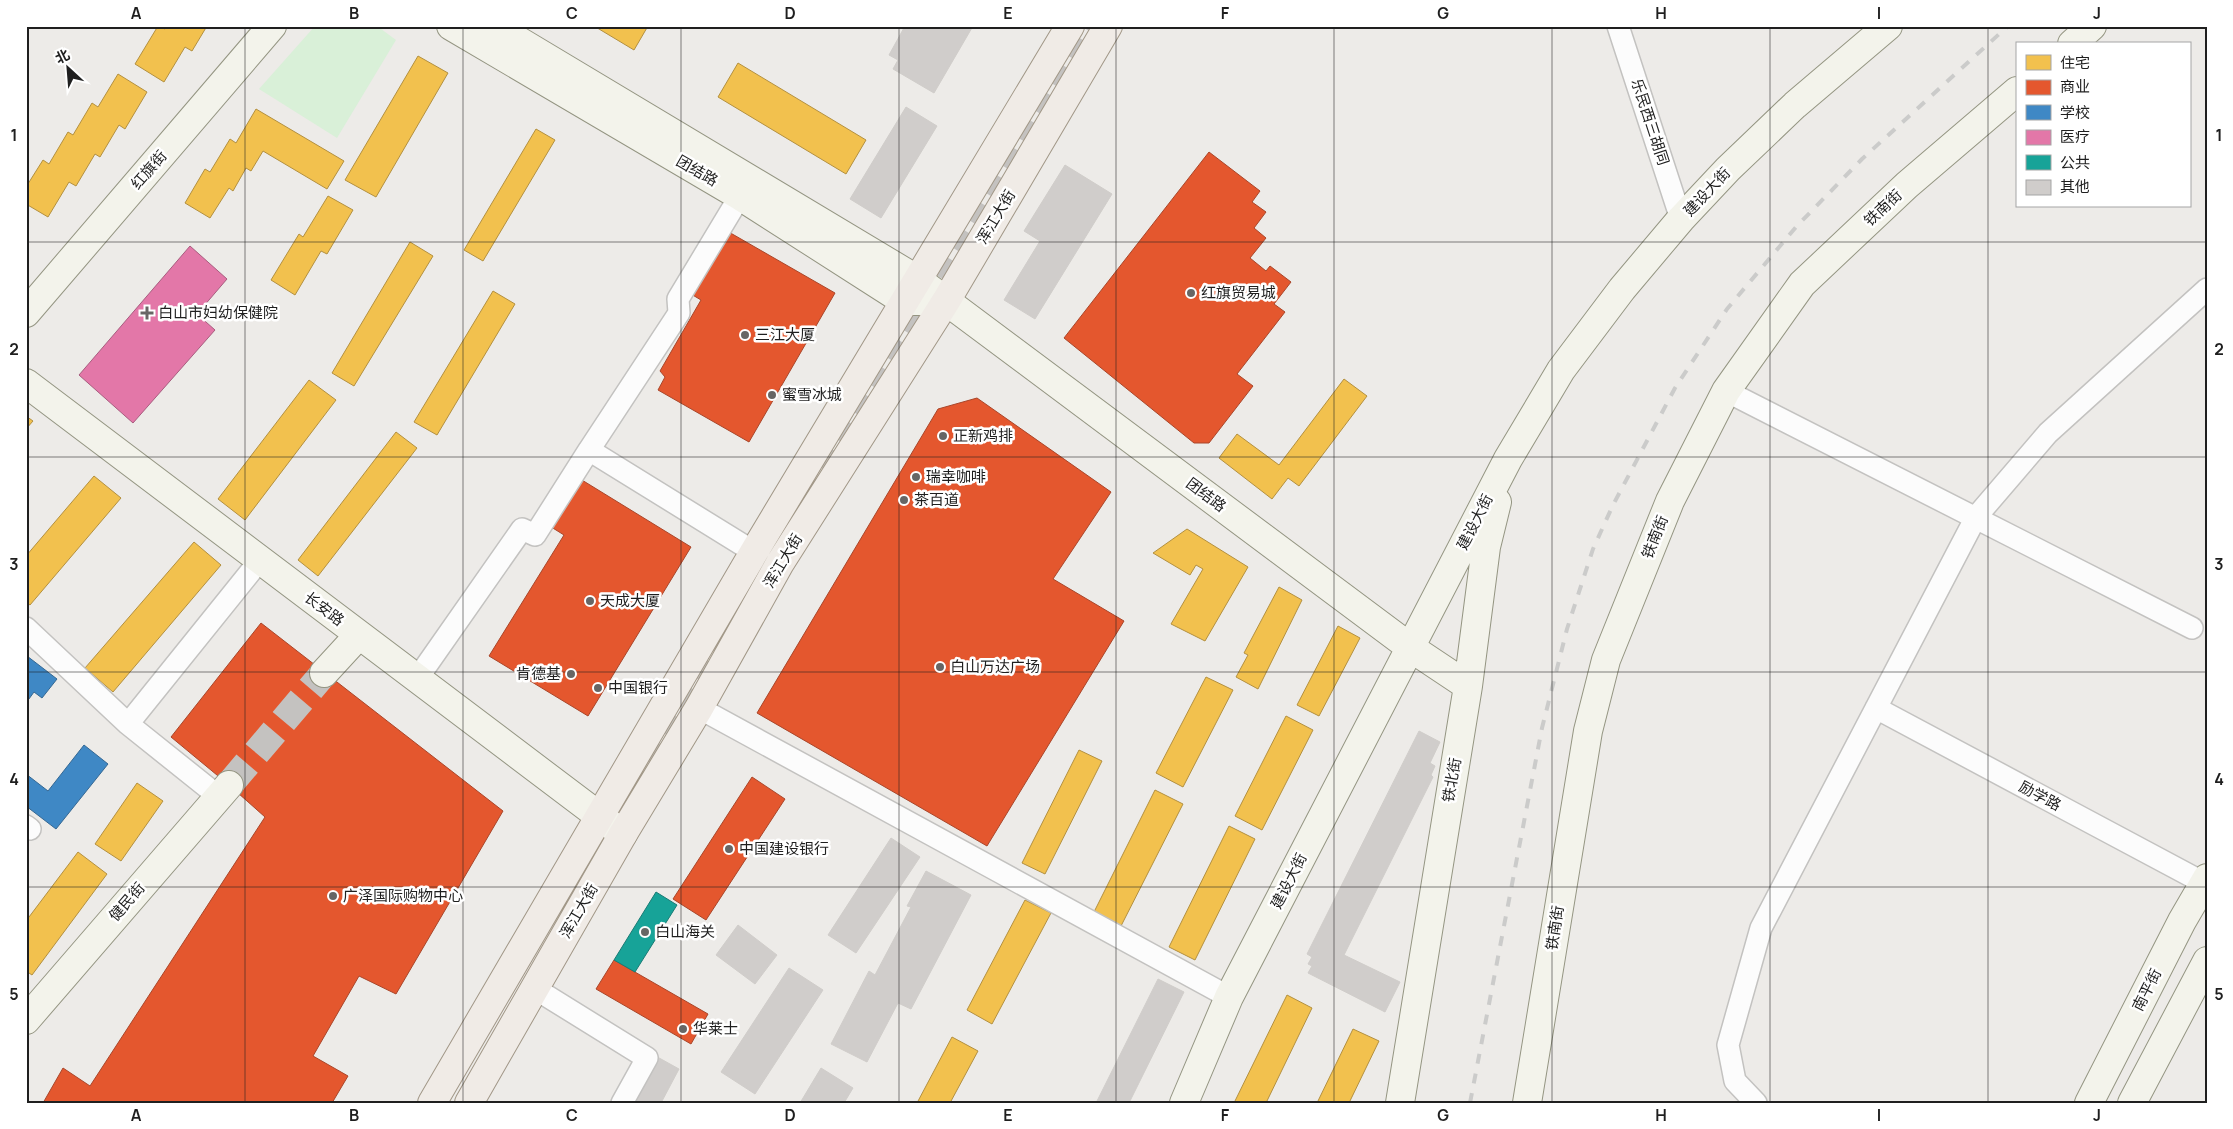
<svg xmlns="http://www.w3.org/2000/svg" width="2233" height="1129" viewBox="0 0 2233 1129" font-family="Manrope,'Noto Sans SC',sans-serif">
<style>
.park{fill:#d9f0d8}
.homes{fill:#f2c14e;stroke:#b39040}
.shops{fill:#e4572e;stroke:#a9462a}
.schools{fill:#3f88c5;stroke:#356893}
.health{fill:#e377a8;stroke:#a85d7f}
.public{fill:#17a398;stroke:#197b74}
.building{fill:#d0cdcb;stroke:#d0cdca}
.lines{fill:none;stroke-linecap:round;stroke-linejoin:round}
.street-tunnel{stroke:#c4c2c0;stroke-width:21;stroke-dasharray:21 11;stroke-linecap:butt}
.secondary-tunnel{stroke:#c4c2c0;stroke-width:28;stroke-dasharray:28 14;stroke-linecap:butt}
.street-casing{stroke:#c3c2c0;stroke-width:24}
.secondary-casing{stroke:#949582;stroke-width:30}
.primary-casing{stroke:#a19787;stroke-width:30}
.street{stroke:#fcfcfc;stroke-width:21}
.secondary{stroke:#f3f3eb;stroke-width:28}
.primary{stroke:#f0ebe6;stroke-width:28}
.rail{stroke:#cbcbca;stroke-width:4;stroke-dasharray:10 10;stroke-linecap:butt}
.grid{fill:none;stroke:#1f1f1f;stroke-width:1;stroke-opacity:0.55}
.poi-dot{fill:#676665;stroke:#fff;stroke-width:2}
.labels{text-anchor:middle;stroke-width:5;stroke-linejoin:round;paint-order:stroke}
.street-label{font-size:15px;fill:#1f1f1f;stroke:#fff}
.poi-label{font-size:15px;fill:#1f1f1f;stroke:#fff;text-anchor:start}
.neatline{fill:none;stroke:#1f1f1f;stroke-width:2}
.grid-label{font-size:16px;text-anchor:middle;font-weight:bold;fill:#1f1f1f}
</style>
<rect width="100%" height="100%" fill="#edebe8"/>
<path class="park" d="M315,26H377L396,40L337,138L259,89Z"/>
<path class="homes" d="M158,26L165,29L166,26H207L192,51L185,47L164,82L135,64Z
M594,26H648L634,50Z
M418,56L448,73L376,197L345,180Z
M738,63L866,140L846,174L718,97Z
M118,74L147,92L125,129L119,125L100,157L95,154L76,186L69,182L48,217L26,204V187L43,160L49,164L68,132L73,135L92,103L98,107Z
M256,109L344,161L327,189L263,151L251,171L246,168L233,191L229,188L210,218L185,203L205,169L210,172L230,139L236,143Z
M536,129L555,140L483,261L464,250Z
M328,196L353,210L327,254L321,251L295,295L271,280L299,234L303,237Z
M410,242L433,256L354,386L332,373Z
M493,291L515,304L437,435L414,422Z
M1344,379L1367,396L1299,486L1288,478L1272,499L1219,458L1237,434L1279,465Z
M309,380L336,400L245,520L218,499Z
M26,416L33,421L26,429Z
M396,432L417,448L318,576L298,560Z
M94,476L121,498L30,605L26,602V556Z
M1187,529L1248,567L1205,641L1171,624L1203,569L1196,565L1190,575L1153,553Z
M194,542L221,565L113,692L85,668Z
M1279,587L1302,600L1258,689L1236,677L1248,655L1244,653Z
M1338,626L1360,638L1319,716L1297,705Z
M1206,677L1233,690L1183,787L1156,773Z
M1286,716L1313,730L1262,830L1235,816Z
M1079,750L1102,761L1045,874L1022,863Z
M137,783L163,801L121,861L95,844Z
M1155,790L1183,804L1121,926L1094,912Z
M1229,826L1255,839L1195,960L1169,947Z
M78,852L107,874L32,975L26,971V921Z
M1025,900L1051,913L992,1024L967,1010Z
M1287,995L1312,1008L1266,1103H1234Z
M1353,1029L1379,1041L1349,1103H1317Z
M952,1037L978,1051L950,1103H917Z"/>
<path class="shops" d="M1209,152L1260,191L1252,202L1266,212L1254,228L1266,238L1250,258L1266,271L1270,266L1291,282L1274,304L1285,312L1237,374L1253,386L1209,443H1194L1064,338Z
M727,231L835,293L749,442L658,390L665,377L660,371L701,300L691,294Z
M977,398L1111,492L1053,579L1124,621L987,846L757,713L938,409Z
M577,477L691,547L588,716L489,656L564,535L548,525Z
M261,623L503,811L396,994L359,976L313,1056L348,1076L332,1103H43L63,1068L90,1086L265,817L229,785L171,737Z
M752,777L785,799L706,920L673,899Z
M614,960L708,1014L691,1044L596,989Z"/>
<path class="schools" d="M27,656L57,679L42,698L34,692L26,703Z
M84,745L108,764L56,829L26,806V774L48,791Z"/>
<path class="health" d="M190,246L227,279L197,314L215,330L133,423L79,375Z"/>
<path class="public" d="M656,892L677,905L635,972L614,960Z"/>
<path class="building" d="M905,26H973L934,93L893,69L898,60L889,55Z
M906,107L937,126L881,218L850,199Z
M1065,165L1112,194L1035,319L1004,300L1040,241L1024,231Z
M1419,731L1440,742L1430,763L1435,766L1431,775L1433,777L1344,955L1400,982L1385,1012L1308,973L1312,966L1308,964L1312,957L1307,954Z
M891,838L920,857L856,953L828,935Z
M926,871L971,895L911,1009L898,1003L867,1062L831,1044L869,971L875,975L911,907L907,906Z
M738,925L777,955L755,984L716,955Z
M789,968L823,990L755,1094L721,1072Z
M1158,979L1184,992L1129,1103H1096Z
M652,1054L679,1069L661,1103H625Z
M821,1068L853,1088L844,1103H800Z"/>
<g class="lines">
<path class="street-tunnel" d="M824,469L1087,26
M615,816L738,613"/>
<path class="secondary-tunnel" d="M229,785L324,673"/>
<g class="street-casing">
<path id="street" d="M1618,26L1681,219
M740,196L678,299L679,313L589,450L754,552
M1726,391L2192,628
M26,628L128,724L218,796
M417,679L522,529L535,535L589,450
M699,708L1229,997
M1876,708L2204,883
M128,724L260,560
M26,826L30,829
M534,988L647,1058L622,1103
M1756,1103L1735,1081L1728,1045L1761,928L1976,517L2048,433L2207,289"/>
</g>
<g class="secondary-casing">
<path id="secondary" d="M451,26L740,196L904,301H929
M494,26L918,280L1411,648L1468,686
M2072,44L2092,26
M26,313L272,26
M26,383L623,834
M324,673L358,636
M26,1020L229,785
M1184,1103L1229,997L1508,459L1561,370L1622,289L1681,219L1728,169L1795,105L1888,26
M1400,1103L1468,686L1486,547L1497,502
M1527,1103L1588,731L1606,660L1670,501L1726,391L1802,284L1907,185L2017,91
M2089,1103L2182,921L2207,878
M2132,1103L2207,961"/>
</g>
<g class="primary-casing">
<path id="primary" d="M432,1103L754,552L1070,26
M469,1103L623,834L699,708L780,563L946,301L1108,26"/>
</g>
<use href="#street" class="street"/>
<use href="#secondary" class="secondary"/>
<use href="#primary" class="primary"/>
<path class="rail" d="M1470,1103L1542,728L1567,629L1593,549L1613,505L1675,388L1727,309L1796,227L1862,159L2008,26"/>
</g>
<path class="grid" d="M245,26V1103M463,26V1103M681,26V1103M899,26V1103M1116,26V1103M1334,26V1103M1552,26V1103M1770,26V1103M1988,26V1103M26,242H2207M26,457H2207M26,672H2207M26,887H2207"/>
<g class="poi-dot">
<circle cx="1191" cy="293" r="5"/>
<path d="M144.5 305.5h5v5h5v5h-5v5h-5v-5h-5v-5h5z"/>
<circle cx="745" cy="335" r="5"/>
<circle cx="772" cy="395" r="5"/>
<circle cx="943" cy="436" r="5"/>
<circle cx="916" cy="477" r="5"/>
<circle cx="904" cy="500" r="5"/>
<circle cx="590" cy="601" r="5"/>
<circle cx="940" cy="667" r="5"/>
<circle cx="571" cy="674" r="5"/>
<circle cx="598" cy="688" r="5"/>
<circle cx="729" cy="849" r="5"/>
<circle cx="333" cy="896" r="5"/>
<circle cx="645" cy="932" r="5"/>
<circle cx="683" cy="1029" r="5"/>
</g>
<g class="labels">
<g class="street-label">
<text transform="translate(1650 122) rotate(72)" y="5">乐民西三胡同</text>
<text transform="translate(149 170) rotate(-49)" y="5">红旗街</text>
<text transform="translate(697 171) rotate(30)" y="5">团结路</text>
<text transform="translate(1707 192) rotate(-47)" y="5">建设大街</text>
<text transform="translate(1883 208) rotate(-43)" y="5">铁南街</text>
<text transform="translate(996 217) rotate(-59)" y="5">浑江大街</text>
<text transform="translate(1206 495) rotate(37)" y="5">团结路</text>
<text transform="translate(1475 522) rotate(-63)" y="5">建设大街</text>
<text transform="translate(1655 537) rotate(-68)" y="5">铁南街</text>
<text transform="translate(783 561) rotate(-59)" y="5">浑江大街</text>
<text transform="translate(324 609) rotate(37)" y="5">长安路</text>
<text transform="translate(1452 780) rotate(-80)" y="5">铁北街</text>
<text transform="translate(2040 796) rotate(28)" y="5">励学路</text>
<text transform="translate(1289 881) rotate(-63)" y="5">建设大街</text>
<text transform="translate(127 902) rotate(-49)" y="5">健民街</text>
<text transform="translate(579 911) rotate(-60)" y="5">浑江大街</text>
<text transform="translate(1555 928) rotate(-81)" y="5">铁南街</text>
<text transform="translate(2147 990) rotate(-63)" y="5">南平街</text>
</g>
<g class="poi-label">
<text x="1201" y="298">红旗贸易城</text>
<text x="158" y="318">白山市妇幼保健院</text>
<text x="755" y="340">三江大厦</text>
<text x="782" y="400">蜜雪冰城</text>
<text x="953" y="441">正新鸡排</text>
<text x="926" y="482">瑞幸咖啡</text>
<text x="914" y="505">茶百道</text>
<text x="600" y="606">天成大厦</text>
<text x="950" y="672">白山万达广场</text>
<text x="561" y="679" text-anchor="end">肯德基</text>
<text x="608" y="693">中国银行</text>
<text x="739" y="854">中国建设银行</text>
<text x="343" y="901">广泽国际购物中心</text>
<text x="655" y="937">白山海关</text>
<text x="693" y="1034">华莱士</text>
</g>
</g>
<rect width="2233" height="1129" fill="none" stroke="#ffffff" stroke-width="55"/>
<rect x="2016" y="42" width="175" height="165" fill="#ffffff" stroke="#a5a5a5"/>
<rect x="2026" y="55" width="25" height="15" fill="#f2c14e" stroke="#a5a5a5"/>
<text x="2060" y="68" font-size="15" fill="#1f1f1f">住宅</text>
<rect x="2026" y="80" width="25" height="15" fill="#e4572e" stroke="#a5a5a5"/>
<text x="2060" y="92" font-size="15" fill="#1f1f1f">商业</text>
<rect x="2026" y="105" width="25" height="15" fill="#3f88c5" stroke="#a5a5a5"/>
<text x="2060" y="118" font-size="15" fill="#1f1f1f">学校</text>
<rect x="2026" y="130" width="25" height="15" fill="#e377a8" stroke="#a5a5a5"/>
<text x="2060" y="142" font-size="15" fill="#1f1f1f">医疗</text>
<rect x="2026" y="155" width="25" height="15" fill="#17a398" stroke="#a5a5a5"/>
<text x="2060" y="168" font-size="15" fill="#1f1f1f">公共</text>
<rect x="2026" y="180" width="25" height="15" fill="#d0cdcb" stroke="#a5a5a5"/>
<text x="2060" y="192" font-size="15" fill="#1f1f1f">其他</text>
<g transform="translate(68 68) rotate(334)" stroke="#ffffff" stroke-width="4" paint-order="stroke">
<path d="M0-4L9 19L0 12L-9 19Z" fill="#1f1f1f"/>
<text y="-8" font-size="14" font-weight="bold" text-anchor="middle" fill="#1f1f1f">北</text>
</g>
<rect x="28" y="28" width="2178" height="1074" class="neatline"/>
<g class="grid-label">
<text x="136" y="19">A</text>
<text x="354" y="19">B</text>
<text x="572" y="19">C</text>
<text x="790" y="19">D</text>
<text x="1008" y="19">E</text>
<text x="1225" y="19">F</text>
<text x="1443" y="19">G</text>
<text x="1661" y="19">H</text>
<text x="1879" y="19">I</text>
<text x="2097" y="19">J</text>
<text x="14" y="141">1</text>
<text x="2219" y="141">1</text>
<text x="14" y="355">2</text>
<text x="2219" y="355">2</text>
<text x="14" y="570">3</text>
<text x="2219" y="570">3</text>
<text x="14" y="785">4</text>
<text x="2219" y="785">4</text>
<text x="14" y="1000">5</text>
<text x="2219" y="1000">5</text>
<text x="136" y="1121">A</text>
<text x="354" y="1121">B</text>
<text x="572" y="1121">C</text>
<text x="790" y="1121">D</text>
<text x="1008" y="1121">E</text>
<text x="1225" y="1121">F</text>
<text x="1443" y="1121">G</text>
<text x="1661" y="1121">H</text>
<text x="1879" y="1121">I</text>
<text x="2097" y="1121">J</text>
</g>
</svg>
